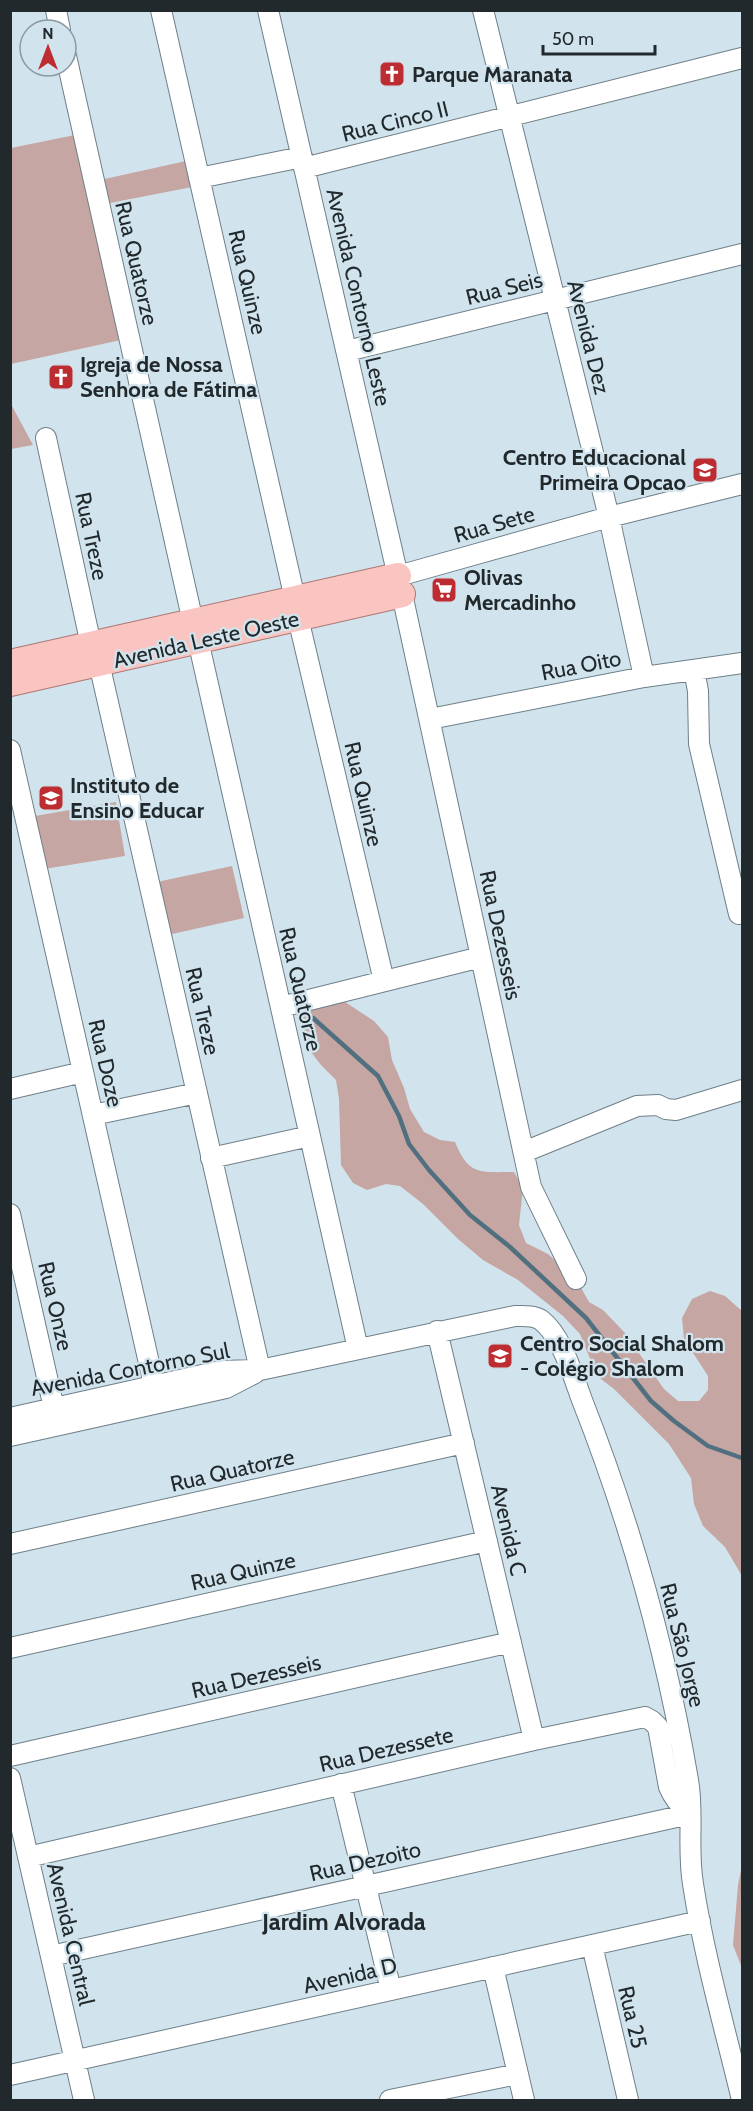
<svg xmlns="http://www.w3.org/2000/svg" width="753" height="2111" viewBox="0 0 753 2111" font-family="Cabin,sans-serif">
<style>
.green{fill:#c5a6a3}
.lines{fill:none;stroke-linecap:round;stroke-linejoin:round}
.stream{stroke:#507080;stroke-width:4.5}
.minor-casing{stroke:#6e7f88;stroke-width:22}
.major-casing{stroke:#ac7673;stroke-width:28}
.minor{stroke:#fff;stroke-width:20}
.major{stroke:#fac5c1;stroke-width:26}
.labels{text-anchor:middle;stroke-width:4.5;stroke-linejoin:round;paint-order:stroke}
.poi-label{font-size:22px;font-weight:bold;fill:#22292d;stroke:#d1e4ed;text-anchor:start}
.street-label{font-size:22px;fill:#22292d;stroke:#d1e4ed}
.neighbourhood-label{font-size:24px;font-weight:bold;fill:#22292d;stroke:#d1e4ed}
</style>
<rect width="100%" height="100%" fill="#d1e4ed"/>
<path class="green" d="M75,135L121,340L11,364V148Z
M186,161L192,187L105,204L100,180Z
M11,404L33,445L11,449Z
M116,802L125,856L38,870L29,817Z
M232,866L244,918L163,936L152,883Z
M327,1002H345L374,1021L388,1037L392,1060L404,1088L410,1109L424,1132L440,1140L455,1142C469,1176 480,1172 514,1172L523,1188L519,1225L526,1243L548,1254L576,1279L589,1302L603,1310L625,1333L664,1389L678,1401H699L708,1390V1376L684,1339L682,1318L692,1299L710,1291L725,1296L742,1311V1576L725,1547L703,1526L694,1504L691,1478L669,1444L614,1389L597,1376L580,1334L563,1316L518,1280L483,1260L458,1239L423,1204L400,1186L386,1184L367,1190L353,1183L341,1165L339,1099L336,1080L321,1065L308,1048L300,1029V1015L302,1006Z
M742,1865V1968L733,1945L738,1885Z"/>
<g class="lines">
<path class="stream" d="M313,1018L378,1076L399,1116L409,1144L429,1170L470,1215L510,1247L586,1318L651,1401L674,1421L708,1446L742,1458"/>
<g class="minor-casing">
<path id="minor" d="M56,10L60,30
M161,10L295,599
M268,10L402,594L531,1187L576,1279
M483,10L609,517L644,677
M66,56L193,622
M304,168L742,58
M199,178L302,157
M347,351L742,254
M46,438L91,645
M398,576L609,517L742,484
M298,618L384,981
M198,640L358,1349
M99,663L260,1370
M694,670L698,691L699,744L739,914
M430,719L644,677L742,663
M10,750L154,1385
M281,1007L481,957
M10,1089L83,1072
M93,1115L197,1093
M524,1152L637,1106L658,1105L666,1109L676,1110L742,1090
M211,1158L310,1136
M10,1214L54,1408
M437,1331L534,1740
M10,1418L220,1371L260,1370L515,1316C523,1316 534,1315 541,1320C562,1336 573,1376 582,1400C630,1522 666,1650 688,1780C694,1813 687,1849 693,1884C704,1956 725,2029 742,2100
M10,1436L226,1388L255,1373
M10,1544L464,1443
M10,1648L487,1541
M10,1756L511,1642
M10,1778L84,2100
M341,1784L391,1990
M28,1857L534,1740L645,1717L652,1721L658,1727L669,1787C674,1799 680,1806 690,1814
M592,1945L628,2100
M51,1956L690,1814
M493,1967L524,2100
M10,2075L700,1921
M390,2100L518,2074"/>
</g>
<g class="major-casing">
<path id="major" d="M10,663L398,576
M10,683L402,594"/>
</g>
<use href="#minor" class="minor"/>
<use href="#major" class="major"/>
</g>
<defs>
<g id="church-square" transform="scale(1.35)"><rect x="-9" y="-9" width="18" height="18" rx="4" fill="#bc2c31" stroke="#d1e4ed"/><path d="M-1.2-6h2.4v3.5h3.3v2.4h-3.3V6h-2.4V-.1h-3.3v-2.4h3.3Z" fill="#fff"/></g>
<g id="school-square" transform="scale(1.35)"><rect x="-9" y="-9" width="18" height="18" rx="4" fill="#bc2c31" stroke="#d1e4ed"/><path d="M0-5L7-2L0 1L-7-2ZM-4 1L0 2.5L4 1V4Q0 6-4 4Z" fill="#fff"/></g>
<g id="supermarket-square" transform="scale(1.35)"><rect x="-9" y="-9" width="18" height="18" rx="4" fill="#bc2c31" stroke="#d1e4ed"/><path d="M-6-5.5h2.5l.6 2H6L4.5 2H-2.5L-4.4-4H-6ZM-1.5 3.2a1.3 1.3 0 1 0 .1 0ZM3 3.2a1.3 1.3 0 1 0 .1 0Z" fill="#fff"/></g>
</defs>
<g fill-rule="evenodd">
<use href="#church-square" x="392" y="74"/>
<use href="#church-square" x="61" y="377"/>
<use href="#school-square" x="705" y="470"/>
<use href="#supermarket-square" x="444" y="590"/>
<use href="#school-square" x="51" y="798"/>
<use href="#school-square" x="500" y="1356"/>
</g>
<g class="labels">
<g class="poi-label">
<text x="412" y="82">Parque Maranata</text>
<text x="80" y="372">Igreja de Nossa<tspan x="80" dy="25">Senhora de Fátima</tspan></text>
<text x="686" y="465" text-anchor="end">Centro Educacional<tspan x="686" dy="25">Primeira Opcao</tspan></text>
<text x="464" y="585">Olivas<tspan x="464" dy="25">Mercadinho</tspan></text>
<text x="70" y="793">Instituto de<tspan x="70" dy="25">Ensino Educar</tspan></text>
<text x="520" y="1351">Centro Social Shalom<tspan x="520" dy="25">- Colégio Shalom</tspan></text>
</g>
<g class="street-label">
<text transform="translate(395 121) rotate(-14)" y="8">Rua Cinco II</text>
<text transform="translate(137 263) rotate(77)" y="8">Rua Quatorze</text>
<text transform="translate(248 282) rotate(77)" y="8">Rua Quinze</text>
<text transform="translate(504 288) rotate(-14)" y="8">Rua Seis</text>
<text transform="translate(359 297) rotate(77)" y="8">Avenida Contorno Leste</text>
<text transform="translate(589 337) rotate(76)" y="8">Avenida Dez</text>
<text transform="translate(494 524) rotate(-16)" y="8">Rua Sete</text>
<text transform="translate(92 536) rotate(78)" y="8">Rua Treze</text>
<text transform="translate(206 639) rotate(-13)" y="8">Avenida Leste Oeste</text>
<text transform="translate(581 665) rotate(-11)" y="8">Rua Oito</text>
<text transform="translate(364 794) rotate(77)" y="8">Rua Quinze</text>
<text transform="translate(501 935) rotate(78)" y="8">Rua Dezesseis</text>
<text transform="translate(301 989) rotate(77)" y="8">Rua Quatorze</text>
<text transform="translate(203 1011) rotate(77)" y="8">Rua Treze</text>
<text transform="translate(106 1063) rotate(77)" y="8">Rua Doze</text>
<text transform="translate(56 1306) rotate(77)" y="8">Rua Onze</text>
<text transform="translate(130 1369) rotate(-11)" y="8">Avenida Contorno Sul</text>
<text transform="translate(232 1470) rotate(-13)" y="8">Rua Quatorze</text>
<text transform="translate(509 1530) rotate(77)" y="8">Avenida C</text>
<text transform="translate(243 1571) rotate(-13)" y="8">Rua Quinze</text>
<text transform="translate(683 1645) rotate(76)" y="8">Rua São Jorge</text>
<text transform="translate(256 1676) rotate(-13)" y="8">Rua Dezesseis</text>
<text transform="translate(386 1749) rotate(-13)" y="8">Rua Dezessete</text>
<text transform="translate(365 1861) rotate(-13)" y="8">Rua Dezoito</text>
<text transform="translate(71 1934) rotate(77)" y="8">Avenida Central</text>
<text transform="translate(350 1975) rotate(-13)" y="8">Avenida D</text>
<text transform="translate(633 2017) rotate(77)" y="8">Rua 25</text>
</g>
<g class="neighbourhood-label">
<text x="344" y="1930">Jardim Alvorada</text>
</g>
</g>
<rect width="753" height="2111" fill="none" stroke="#22292d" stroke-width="24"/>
<g transform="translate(48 48)"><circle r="28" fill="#d1e4ed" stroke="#8b99a0" stroke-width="1.5"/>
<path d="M0-4.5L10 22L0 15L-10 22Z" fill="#bc2c31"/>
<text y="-9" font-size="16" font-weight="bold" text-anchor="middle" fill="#22292d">N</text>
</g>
<path d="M543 45v9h112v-9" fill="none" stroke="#22292d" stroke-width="3"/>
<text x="552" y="45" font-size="18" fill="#22292d" stroke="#d1e4ed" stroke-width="4.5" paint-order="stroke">50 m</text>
</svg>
